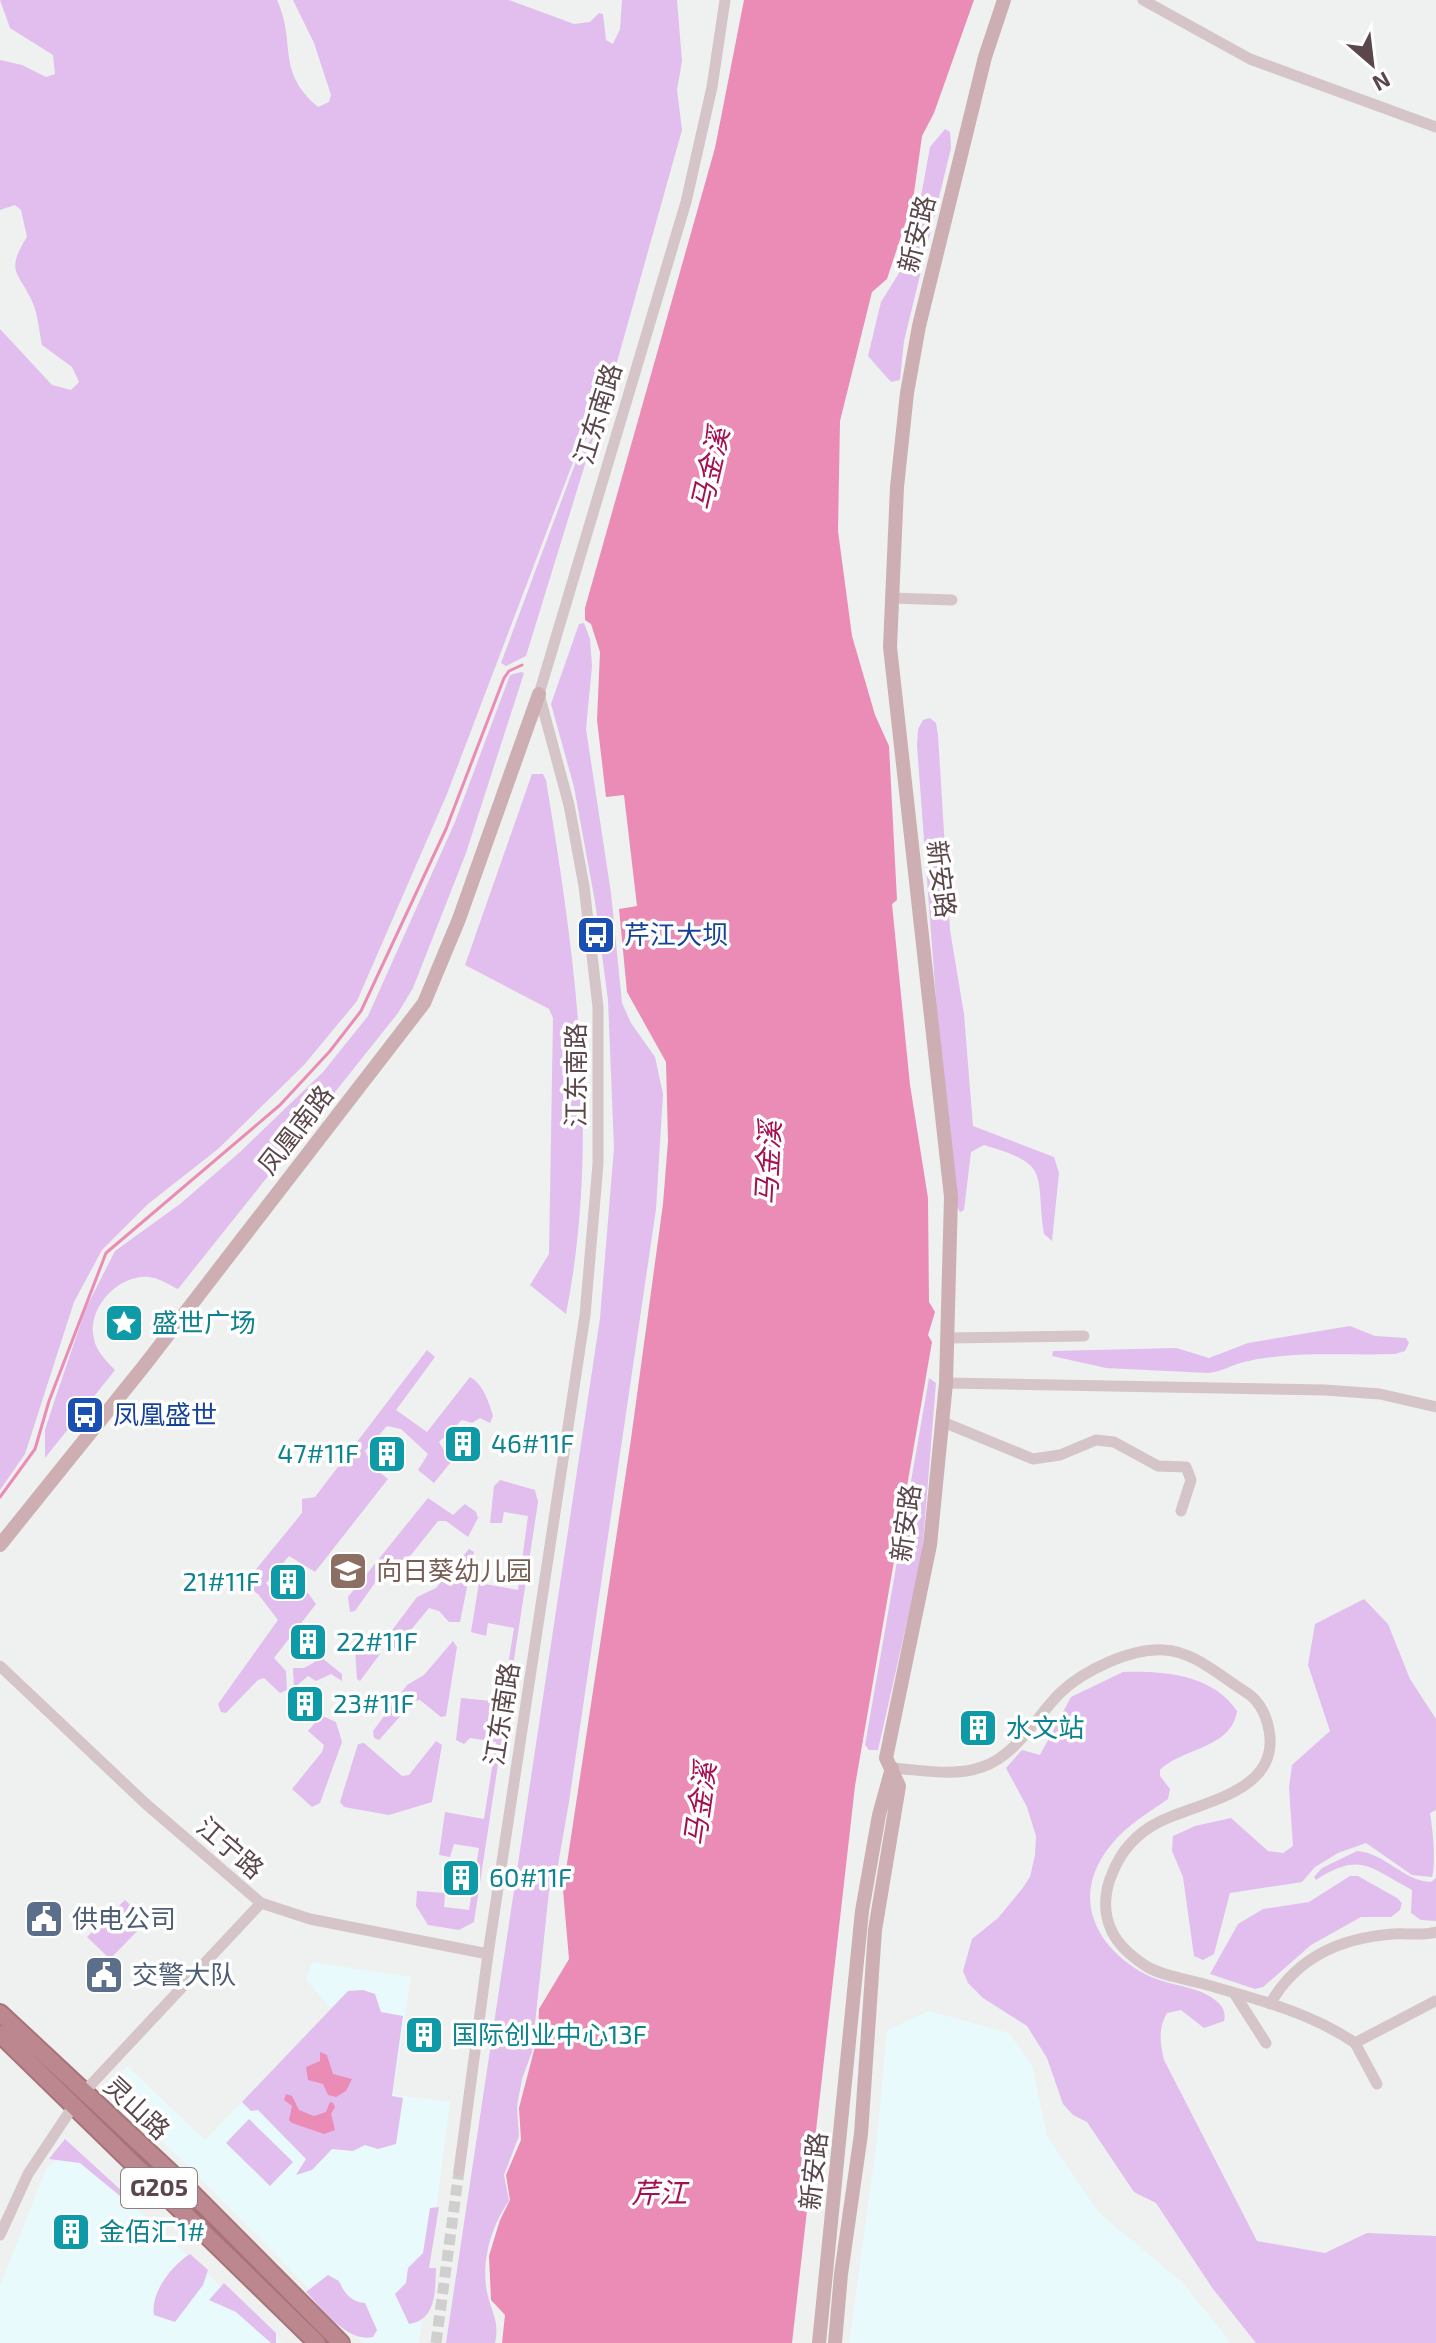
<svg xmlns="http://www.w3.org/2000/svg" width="1436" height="2343" viewBox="0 0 1436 2343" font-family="'Exo 2','Noto Sans SC',sans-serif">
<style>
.commercial{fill:#e8fafb}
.green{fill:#e1beee}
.water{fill:#ea8cb6}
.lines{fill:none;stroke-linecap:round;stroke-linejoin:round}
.stream{stroke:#ea8cb6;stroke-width:3}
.minor-tunnel{stroke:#d1cfce;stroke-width:11;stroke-dasharray:11 5.5;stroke-linecap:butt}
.highway-casing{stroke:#a87279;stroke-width:20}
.minor{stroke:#d5c5c8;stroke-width:11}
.major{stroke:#cdafb3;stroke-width:14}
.highway{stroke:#bc878f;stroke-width:16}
.labels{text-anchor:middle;stroke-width:7;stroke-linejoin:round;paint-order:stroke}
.shield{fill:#fff;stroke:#8c7e81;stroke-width:2}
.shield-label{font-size:24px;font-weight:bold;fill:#5b474b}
.street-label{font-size:26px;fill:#5b474b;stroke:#fff}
.transit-label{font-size:26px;fill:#164399;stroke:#fff;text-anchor:start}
.culture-label{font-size:26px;fill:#0d838f;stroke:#fff;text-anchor:start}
.education-label{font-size:26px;fill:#785e54;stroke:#fff;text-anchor:start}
.service-label{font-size:26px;fill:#4e5e75;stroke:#fff;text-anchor:start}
.water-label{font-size:28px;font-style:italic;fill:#a51052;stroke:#fff}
</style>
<rect width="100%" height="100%" fill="#eef1ef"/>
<path class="commercial" d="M312,1962L411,1977L393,2094L450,2102L419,2343H363L187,2165L107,2090L127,2066L205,2140L332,2009L306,1980Z
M929,2011L1009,2033L1032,2065L1047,2136L1099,2213L1182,2282L1231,2343H849L877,2140L887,2030Z
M62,2156L85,2161L282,2343H0V2286L46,2169Z"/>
<path class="green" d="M0,0H277C297,44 275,70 318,107L329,102L331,95L314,43L293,0H509L574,24L590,22L599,13L603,14L606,40L613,44L620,29L622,0H677L682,61L677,90L682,130L603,412L575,457L447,794L357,1001L304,1065L218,1149L148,1204L102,1250L74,1302L25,1454L0,1490V329L52,385L71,390L79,382L72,367L42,345C39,331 38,314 32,301C18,271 5,272 27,237L21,210L15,205L0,210V60L22,65L46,77L55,74L53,55L10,28Z
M945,129L950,132L951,148L904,341L900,380L891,382L868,356L881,302L899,273L920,202L930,147Z
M594,435L526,656L506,666L501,663L577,459Z
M584,623L590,639L592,666L586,729L611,893L622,1003L631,1023L655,1057L663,1094L656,1209L569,1802L555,1882L549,1891L532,2052L522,2079L517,2106L519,2136L504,2175L509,2201C490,2227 479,2268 489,2300C494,2317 499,2324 495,2343H446L600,1318L614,1148L608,1000L595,902L574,787L551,704L579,624Z
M521,672L524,673L466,853L413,988L398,1013L178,1289C169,1285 160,1278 149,1277C119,1274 86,1308 94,1339C96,1351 107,1362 115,1370L45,1458V1430L55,1399L86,1308L115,1251L180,1204L240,1152L323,1072L368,1016L455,822L510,675Z
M930,718L936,723L938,735L950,930L964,1014L973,1126L1054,1157L1059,1173L1052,1241L1044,1234C1035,1172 1052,1165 984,1145L971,1152L964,1210L960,1212L957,1206L936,999L917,746L918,729L923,720Z
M532,774H543L546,780C575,956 601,1138 566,1314L530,1285L549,1254L553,1018L549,1009L465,965Z
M1350,1326L1375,1336L1406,1338L1409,1343L1405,1351L1395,1354C1346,1356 1293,1350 1244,1362C1231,1365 1222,1372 1208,1373L1106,1368L1052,1356L1053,1351L1176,1348L1209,1358L1248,1343Z
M427,1350L435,1357L396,1410L427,1432L470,1377C483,1384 489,1402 493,1416L490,1423L480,1418L472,1423L462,1420L439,1442L451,1462L434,1483L418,1470L428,1454L401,1429L387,1426L365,1451L373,1467L388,1479L315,1572L289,1556L266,1583L276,1598L288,1601L301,1592L308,1593L316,1604L274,1658L286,1671L287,1690L280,1693L264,1678L258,1680L226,1713L221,1712L218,1704L278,1620L258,1594L244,1584L302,1513V1499L315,1497Z
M929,1378L936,1383L922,1555L878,1750H869L865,1745Z
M500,1480L535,1490L538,1502L474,1922L459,1930L428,1925L416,1906L417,1891L445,1893L444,1907L469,1910L479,1848L454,1844L450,1857L439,1855L445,1812L484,1819L496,1742L470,1738L464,1744L456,1740L461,1698L502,1702L514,1628L488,1623L486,1636L471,1632L479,1583L518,1590L528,1516L504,1512L502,1523H490L494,1486Z
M428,1498L453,1515L465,1504L476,1512L478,1518L468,1537L446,1521H438L411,1555L384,1570L355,1611L350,1612L348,1597Z
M469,1549L474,1552L460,1622H449L439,1611L429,1608L396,1648L391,1649L387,1645V1637L417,1597L436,1588Z
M1364,1599L1388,1624L1410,1679L1436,1719V1810L1430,1813C1433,1831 1436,1862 1432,1877L1412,1875L1366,1843L1338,1853L1315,1867L1302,1882L1230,1893L1214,1954L1203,1960L1194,1956L1183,1877L1172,1851L1173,1836L1195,1826L1231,1818L1268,1851L1283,1853L1293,1846L1289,1788L1292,1765L1330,1731L1308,1665L1315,1624Z
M354,1634L380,1654L360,1681L357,1679Z
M453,1641L457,1647L446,1716L441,1717L420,1700L414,1701L379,1740L374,1738L373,1731L407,1685L424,1675Z
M322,1658L342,1674V1681L331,1674L316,1681L308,1676L294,1688L293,1668H304Z
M1123,1672C1163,1671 1212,1674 1237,1711C1231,1749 1184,1747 1160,1770V1776L1170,1789L1168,1799C1148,1813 1127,1825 1111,1845C1069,1896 1095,1948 1147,1975C1168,1986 1196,1985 1215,2000C1223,2006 1226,2012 1224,2021L1204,2028L1181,2010L1167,2013C1158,2028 1160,2043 1164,2060L1257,2241L1325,2253L1367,2233L1436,2236V2343H1256L1213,2289L1156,2203L1134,2192L1087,2122L1073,2115L1063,2104L1047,2058L1027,2026L983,1998L968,1983L963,1971L972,1939L998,1918L1022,1889L1030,1877L1035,1855L1036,1836L1027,1807L1006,1768L1022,1750L1040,1755L1071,1697Z
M325,1717L336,1722L342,1742L320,1803L312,1807L292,1789L322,1752L324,1745L308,1731L319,1718Z
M436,1741L442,1745L432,1802L389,1815L344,1807L340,1802L358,1744L364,1743L402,1776L409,1775Z
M1357,1851C1385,1853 1403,1881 1431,1882L1436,1878V1921L1421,1920L1411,1913L1412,1890C1370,1868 1361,1851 1316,1880L1314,1877L1322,1868Z
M1350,1876H1358L1397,1898L1402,1903L1400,1910L1391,1917H1361L1311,1945L1263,1987L1255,1989L1210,1974L1238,1924L1263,1909L1309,1902Z
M125,1900L147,1921L110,1959L87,1937Z
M363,1990L375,1994L381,2012L403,2016L392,2096L403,2098L396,2144L378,2149L365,2145L353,2151L332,2149L312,2170L296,2175L306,2159L258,2110L251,2111L242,2102L348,1991Z
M249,2119L293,2162L270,2186L226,2143Z
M65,2139L134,2202L131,2205L80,2163L49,2159Z
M439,2207L429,2268H436C435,2290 437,2320 409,2324L395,2294L406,2283L408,2268L423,2253L430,2208Z
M190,2254L208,2270L203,2285L175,2322L154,2315C150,2293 172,2265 190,2254Z
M328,2275L339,2281C344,2293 351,2302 365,2303L377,2330L373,2337C347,2343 323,2309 306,2292Z
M224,2283L276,2333V2343H271L236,2312L209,2300Z"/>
<path class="water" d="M744,0H974L934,113L922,136L913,200L887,279L872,292L840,421L838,531L852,636L875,715L889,746L897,900L892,904L910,1085L928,1198L929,1302L935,1312L928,1335L932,1342L855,1786L792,2343H502L505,2315L491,2300L489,2256L500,2220L510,2200L506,2175L521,2140L519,2108L538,2035L539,2009L569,1959L563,1890L631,1439L663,1204L668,1141L666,1062L627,992L619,909L637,906L624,795L606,797L597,720L600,652L591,624L585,620V608L715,148Z
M320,2052L327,2055L333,2074L352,2079L346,2091L336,2097L328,2095L323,2084L308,2080L306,2067L320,2061Z
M286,2094L292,2096L299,2110L314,2116L326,2112L330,2102L333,2103L335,2107L331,2114L335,2130L324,2134L292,2123L289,2120L292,2106L284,2100Z"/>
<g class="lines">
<path class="stream" d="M0,1497L35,1449L49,1401L106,1253L280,1105L330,1051L361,1011L446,829L504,678L509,671L522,665"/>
<path class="minor-tunnel" d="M436,2343L459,2171"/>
<g class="highway-casing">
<path id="highway" d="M0,2013L182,2183L341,2343
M0,2034L317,2343"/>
</g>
<path class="minor" d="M1143,0L1250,59L1436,127
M891,598L952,600
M947,1338L1084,1336
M946,1383L1325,1390L1380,1394L1436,1407
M943,1422L1033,1459L1060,1455L1096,1440L1114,1442L1158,1466L1186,1467L1191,1480L1181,1511
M0,1666L146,1804L261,1903L310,1919L488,1954
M892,1768C922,1770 954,1777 982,1767C1017,1755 1035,1718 1060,1693C1084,1670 1131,1648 1164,1650C1193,1651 1220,1676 1244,1691C1258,1699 1266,1714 1269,1730C1281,1793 1198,1802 1159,1822C1137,1833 1121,1851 1112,1874C1105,1890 1103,1910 1110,1927C1116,1943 1132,1957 1146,1966C1162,1976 1186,1979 1204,1984C1256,1999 1310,2012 1355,2043
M1234,1993L1266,2043
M1270,2004C1297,1957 1340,1938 1393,1934C1407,1933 1422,1936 1436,1932
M1377,2084L1355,2043L1435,2001
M84,2092L261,1903
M459,2171L488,1954L585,1315L598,1164V1007L584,886L569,805L539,694L686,202L712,87L725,0
M0,2235L28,2174L74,2105"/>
<path class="major" d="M0,1545L144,1366L424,1003L459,919L539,694
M819,2343L862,1911L879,1815L892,1768
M835,2343L841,2274L861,2134L875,1930L899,1786L886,1758L930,1545L946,1383L951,1197L890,647L897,487L907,393L919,326L985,57L1004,0"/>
<use href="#highway" class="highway"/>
</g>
<defs>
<g id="bus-square" transform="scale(2)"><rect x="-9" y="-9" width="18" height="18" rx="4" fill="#1a4fb4" stroke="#fff"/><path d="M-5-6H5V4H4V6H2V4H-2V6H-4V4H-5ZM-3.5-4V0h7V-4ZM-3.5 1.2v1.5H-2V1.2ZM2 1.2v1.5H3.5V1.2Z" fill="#fff"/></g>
<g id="sight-square" transform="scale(2)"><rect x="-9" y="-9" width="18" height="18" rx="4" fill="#0f9aa8" stroke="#fff"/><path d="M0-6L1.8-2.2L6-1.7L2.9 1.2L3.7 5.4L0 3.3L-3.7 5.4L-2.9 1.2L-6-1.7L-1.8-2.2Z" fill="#fff"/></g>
<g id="building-square" transform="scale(2)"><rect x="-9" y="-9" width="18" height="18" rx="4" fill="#0f9aa8" stroke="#fff"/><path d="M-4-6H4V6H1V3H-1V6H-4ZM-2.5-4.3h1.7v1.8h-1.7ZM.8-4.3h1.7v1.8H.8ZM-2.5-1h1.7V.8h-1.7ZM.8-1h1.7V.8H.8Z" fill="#fff"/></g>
<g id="school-square" transform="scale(2)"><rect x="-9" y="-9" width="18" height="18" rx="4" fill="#8d6e63" stroke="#fff"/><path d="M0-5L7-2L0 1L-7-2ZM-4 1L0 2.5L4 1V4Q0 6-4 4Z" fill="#fff"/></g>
<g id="civic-square" transform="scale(2)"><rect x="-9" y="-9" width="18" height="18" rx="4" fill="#5c6f8a" stroke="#fff"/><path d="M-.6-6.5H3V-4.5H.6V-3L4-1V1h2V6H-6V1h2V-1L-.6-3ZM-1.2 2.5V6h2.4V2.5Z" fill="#fff"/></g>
</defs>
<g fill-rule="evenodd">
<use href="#bus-square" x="596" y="935"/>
<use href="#sight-square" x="124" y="1323"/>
<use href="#bus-square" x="85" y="1415"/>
<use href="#building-square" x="463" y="1444"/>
<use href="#building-square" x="387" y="1454"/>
<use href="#school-square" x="348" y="1571"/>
<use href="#building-square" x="288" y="1582"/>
<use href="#building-square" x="308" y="1642"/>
<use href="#building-square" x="305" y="1704"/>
<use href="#building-square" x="978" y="1728"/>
<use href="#building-square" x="461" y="1878"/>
<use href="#civic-square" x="44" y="1919"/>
<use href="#civic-square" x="104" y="1975"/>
<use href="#building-square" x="424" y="2035"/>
<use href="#building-square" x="71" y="2232"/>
</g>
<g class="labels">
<rect class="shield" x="121" y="2168" width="76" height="40" rx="6"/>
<g class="shield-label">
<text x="159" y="2196">G205</text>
</g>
<g class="street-label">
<text transform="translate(917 234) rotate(-76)" y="9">新安路</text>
<text transform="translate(598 414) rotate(-73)" y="9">江东南路</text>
<text transform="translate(941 879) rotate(83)" y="9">新安路</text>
<text transform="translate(576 1075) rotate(-90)" y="9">江东南路</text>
<text transform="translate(296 1130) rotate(-52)" y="9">凤凰南路</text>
<text transform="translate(906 1523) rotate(-82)" y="9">新安路</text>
<text transform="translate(502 1714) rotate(-81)" y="9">江东南路</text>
<text transform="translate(230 1848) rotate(41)" y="9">江宁路</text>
<text transform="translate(137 2108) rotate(43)" y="9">灵山路</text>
<text transform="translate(814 2171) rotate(-84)" y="9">新安路</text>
</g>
<g class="transit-label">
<text x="624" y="944">芹江大坝</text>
<text x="113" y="1424">凤凰盛世</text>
</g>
<g class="culture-label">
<text x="152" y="1332">盛世广场</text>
<text x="491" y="1453">46#11F</text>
<text x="359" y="1463" text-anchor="end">47#11F</text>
<text x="260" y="1591" text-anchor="end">21#11F</text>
<text x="336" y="1651">22#11F</text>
<text x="333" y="1713">23#11F</text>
<text x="1006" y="1737">水文站</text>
<text x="489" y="1887">60#11F</text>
<text x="452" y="2044">国际创业中心13F</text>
<text x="99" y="2241">金佰汇1#</text>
</g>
<g class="education-label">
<text x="376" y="1580">向日葵幼儿园</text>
</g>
<g class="service-label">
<text x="72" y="1928">供电公司</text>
<text x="132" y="1984">交警大队</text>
</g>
<g class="water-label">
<text transform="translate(710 469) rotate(-77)" y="10">马金溪</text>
<text transform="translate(768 1163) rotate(-87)" y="10">马金溪</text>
<text transform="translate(700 1804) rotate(-82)" y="10">马金溪</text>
<text x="659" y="2203">芹江</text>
</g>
</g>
<g transform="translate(1372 64) rotate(152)" stroke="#ffffff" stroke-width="6" paint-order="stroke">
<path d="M0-6L14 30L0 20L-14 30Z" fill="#5b474b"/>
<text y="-12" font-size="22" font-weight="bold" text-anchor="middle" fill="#5b474b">N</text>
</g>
</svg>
